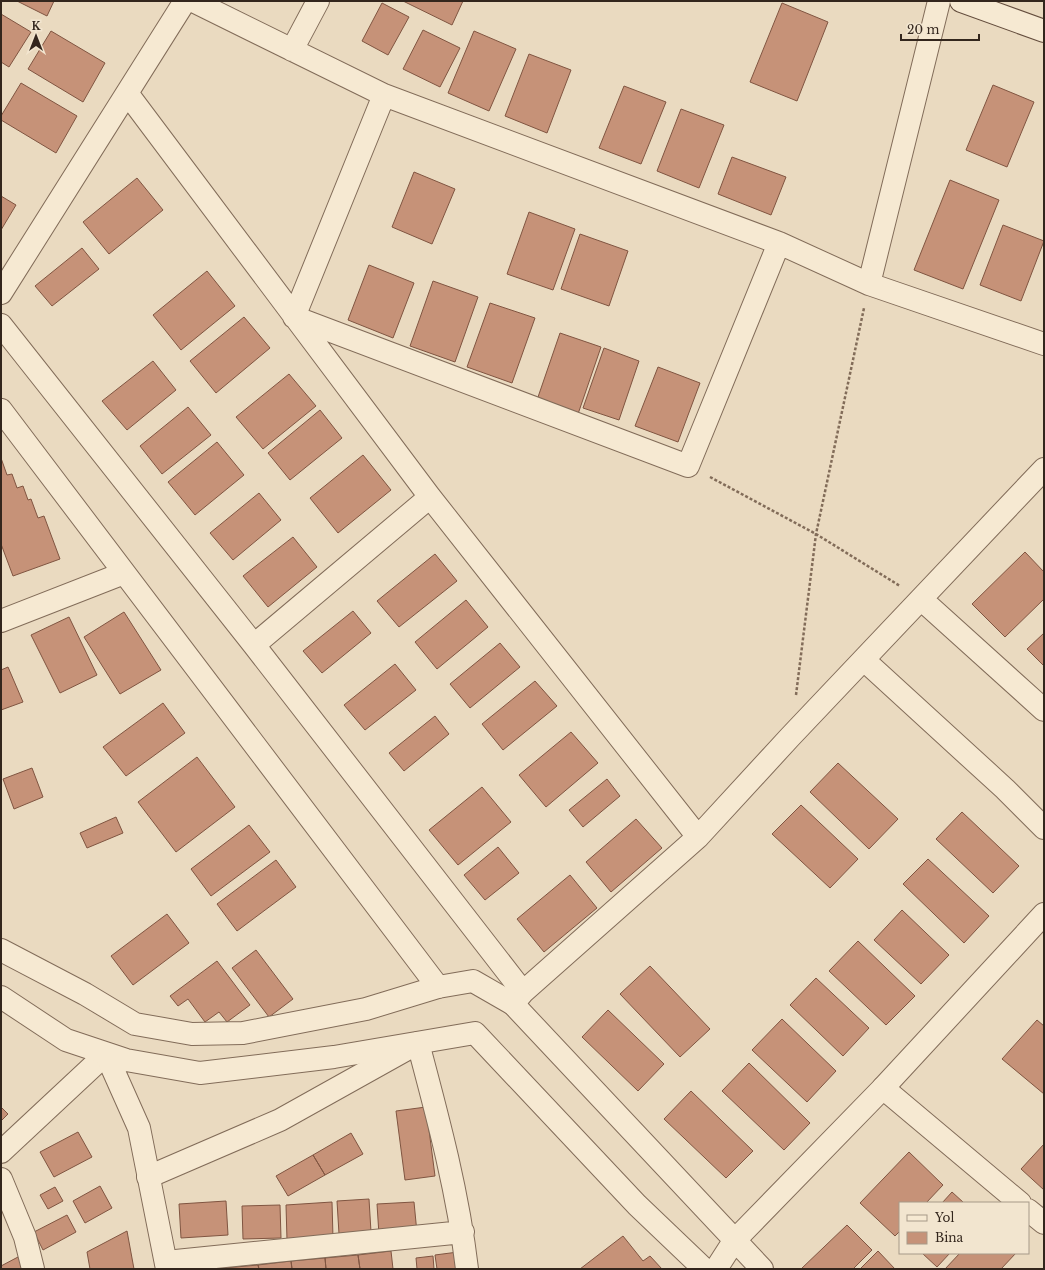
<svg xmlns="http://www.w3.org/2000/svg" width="1045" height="1270" viewBox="0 0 1045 1270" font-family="'Libre Baskerville',serif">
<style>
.building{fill:#c69278;stroke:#805541}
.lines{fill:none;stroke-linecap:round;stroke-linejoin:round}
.minor-casing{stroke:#826c59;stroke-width:24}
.tertiary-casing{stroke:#826c59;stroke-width:24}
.secondary-casing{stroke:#644d3d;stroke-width:24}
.path{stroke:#826c59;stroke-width:2.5;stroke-dasharray:3 2;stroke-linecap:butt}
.minor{stroke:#f6e9d2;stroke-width:22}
.tertiary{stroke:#f6e9d2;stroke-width:22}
.secondary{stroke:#f6e9d2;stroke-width:22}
</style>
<rect width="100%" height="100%" fill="#eadac0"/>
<path class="building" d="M17,1H54L47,16Z
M403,1H463L452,25Z
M382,3L409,17L388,55L362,41Z
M782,3L828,22L797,101L750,82Z
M1,14L31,32L9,67L1,62Z
M423,30L460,48L440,87L403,69Z
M51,31L105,63L83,102L28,69Z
M474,31L516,49L489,111L448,93Z
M529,54L571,70L547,133L505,116Z
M21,83L77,116L56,153L1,120V116Z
M993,85L1034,102L1007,167L966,150Z
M624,86L666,102L641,164L599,148Z
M681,109L724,125L699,188L657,171Z
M732,157L786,177L771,215L718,194Z
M414,172L455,189L432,244L392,227Z
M137,178L163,210L109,254L83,222Z
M950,180L999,200L963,289L914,270Z
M1,196L16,205L1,230Z
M529,212L575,229L553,290L507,274Z
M1003,225L1044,241L1021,301L980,285Z
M580,234L628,251L609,306L561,289Z
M82,248L99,269L52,306L35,286Z
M369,265L414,283L393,338L348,320Z
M207,271L235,306L181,350L153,315Z
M433,281L478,297L455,362L410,346Z
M490,303L535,318L512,383L467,367Z
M244,317L270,348L216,393L190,361Z
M560,333L601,347L578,414L537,400Z
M604,348L639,361L619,420L583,408Z
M153,361L176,390L127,430L102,401Z
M658,367L700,383L678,442L635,426Z
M289,374L316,406L263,449L236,417Z
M188,407L211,435L162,474L140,446Z
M320,410L342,438L290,480L268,453Z
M217,442L244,475L195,515L168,482Z
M363,455L391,490L338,533L310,498Z
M1,458L7,475L12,474L17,488L23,486L28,500L31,499L38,518L44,516L60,559L13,576L1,544Z
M259,493L281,520L233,560L210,533Z
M293,537L317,567L268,607L243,576Z
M1025,552L1044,572V599L1005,637L972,604Z
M435,554L457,581L399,627L377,601Z
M466,600L488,627L437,669L415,642Z
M353,611L371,633L322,673L303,651Z
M124,612L161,670L120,694L84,637Z
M69,617L97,675L60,693L31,635Z
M1044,633V666L1027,649Z
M500,643L520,667L470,708L450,684Z
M395,664L416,690L365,730L344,705Z
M8,667L23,702L1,710V670Z
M535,681L557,706L503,750L482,724Z
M163,703L185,733L126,776L103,747Z
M435,716L449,734L404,771L389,753Z
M571,732L598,763L546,807L519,775Z
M197,757L235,807L176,852L138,802Z
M838,763L898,819L869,849L810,792Z
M32,768L43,797L14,809L3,779Z
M607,779L620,796L583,827L569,810Z
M482,787L511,822L458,865L429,830Z
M801,805L858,859L830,888L772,834Z
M962,812L1019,866L993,893L936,839Z
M116,817L123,833L87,848L80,833Z
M636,819L662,848L611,892L586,862Z
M249,825L270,852L211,896L191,869Z
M498,847L519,873L485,900L464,875Z
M928,859L989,916L964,943L903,884Z
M276,860L296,887L237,931L217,904Z
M570,875L597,908L544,952L517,919Z
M902,910L949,955L921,984L874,940Z
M167,914L189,943L133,985L111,956Z
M858,941L915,996L886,1025L829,971Z
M256,950L293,999L269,1017L232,968Z
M217,961L250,1005L227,1022L219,1012L205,1022L188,999L178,1006L170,996Z
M650,966L710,1029L680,1057L620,994Z
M816,978L869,1028L843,1056L790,1005Z
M608,1010L664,1064L638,1091L582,1037Z
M782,1019L836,1071L807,1102L752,1050Z
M1037,1020L1044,1026V1094L1002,1059Z
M749,1063L810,1123L784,1150L722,1091Z
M691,1091L753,1151L726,1178L664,1119Z
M1,1107L8,1114L1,1121Z
M426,1107L435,1176L405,1180L396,1111Z
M78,1132L92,1157L54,1177L40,1152Z
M351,1133L363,1154L325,1175L313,1155Z
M1044,1144V1190L1021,1169Z
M909,1152L943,1185L926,1203H900V1231L895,1236L860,1203Z
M313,1155L325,1175L288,1196L276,1176Z
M100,1186L112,1208L85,1223L73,1201Z
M55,1187L63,1201L48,1209L40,1195Z
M952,1192L964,1203H942Z
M369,1199L371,1232L339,1234L337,1201Z
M226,1201L228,1235L181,1238L179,1204Z
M332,1202L333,1238L287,1240L286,1205Z
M414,1202L417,1233L379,1235L377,1204Z
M280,1205L281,1238L243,1239L242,1206Z
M67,1215L76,1232L43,1250L34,1232Z
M847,1225L872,1250L853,1269H801Z
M127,1231L134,1269H90L87,1252Z
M623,1236L643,1261L650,1256L662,1269H580Z
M391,1251L393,1269H360L358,1255Z
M878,1251L895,1269H860Z
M458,1252L460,1269H437L435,1255Z
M922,1253H950L937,1267Z
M960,1253H1016L1001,1269H945Z
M358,1255L360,1269H326L325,1258Z
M433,1256L434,1269H417L416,1258Z
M18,1257L25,1269H1V1266Z
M325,1258L326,1269H292L291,1261Z
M291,1261L292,1269H259L258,1265Z
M258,1265L259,1269H225V1268Z"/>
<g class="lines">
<g class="minor-casing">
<path id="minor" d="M193,1L384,95L779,243L869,284L1044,344
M292,50L318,1
M127,93L430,497L698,837
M384,95L294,317L688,466L779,243
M869,284L939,1
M1,293L185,1
M1,325L254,645L523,992L513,1004
M1,410L438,987
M921,599L1044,710
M1,621L124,573
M254,645L430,497
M864,660L1005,789L1044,828
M523,992L698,837L790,737L1044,469
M883,1088L1020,1203
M1,1152L106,1054
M148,1177L280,1120L418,1043C438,1118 458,1192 467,1269
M1,1179L25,1237L33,1269
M1028,1210L1044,1223
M166,1262L463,1232"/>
</g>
<g class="tertiary-casing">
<path id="tertiary" d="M1,950L85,994L135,1024L192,1034L243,1033L366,1009L438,987L473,981L513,1004L762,1269
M1,997L66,1040L126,1060L200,1073L334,1057L475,1033L637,1205L704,1269
M106,1054L139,1128L167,1269
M716,1269L734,1241L883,1088L1044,914"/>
</g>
<g class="secondary-casing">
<path id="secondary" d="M961,1L1044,31"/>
</g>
<path class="path" d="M710,477L816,534L900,586
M796,695L816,534L864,308"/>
<use href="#minor" class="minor"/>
<use href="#tertiary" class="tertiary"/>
<use href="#secondary" class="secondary"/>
</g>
<rect width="1045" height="1270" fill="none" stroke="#33261d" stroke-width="4"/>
<rect x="899" y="1202" width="130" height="52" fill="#f2e5cf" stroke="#a69988"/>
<rect x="907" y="1215" width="20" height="6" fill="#f6e9d2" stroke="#a69988"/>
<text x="935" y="1222" font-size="12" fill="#33261d">Yol</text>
<rect x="907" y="1232" width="20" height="12" fill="#c69278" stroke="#a69988"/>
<text x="935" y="1242" font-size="12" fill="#33261d">Bina</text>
<g transform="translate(36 36)" stroke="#f2e5cf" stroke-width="3" paint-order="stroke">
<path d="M0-3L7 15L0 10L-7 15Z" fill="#33261d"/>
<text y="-6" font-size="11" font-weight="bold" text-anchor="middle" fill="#33261d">K</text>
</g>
<path d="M901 34v6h78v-6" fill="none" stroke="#33261d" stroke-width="2"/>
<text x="907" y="34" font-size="12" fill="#33261d" stroke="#f2e5cf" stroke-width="3" paint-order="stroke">20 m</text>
</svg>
